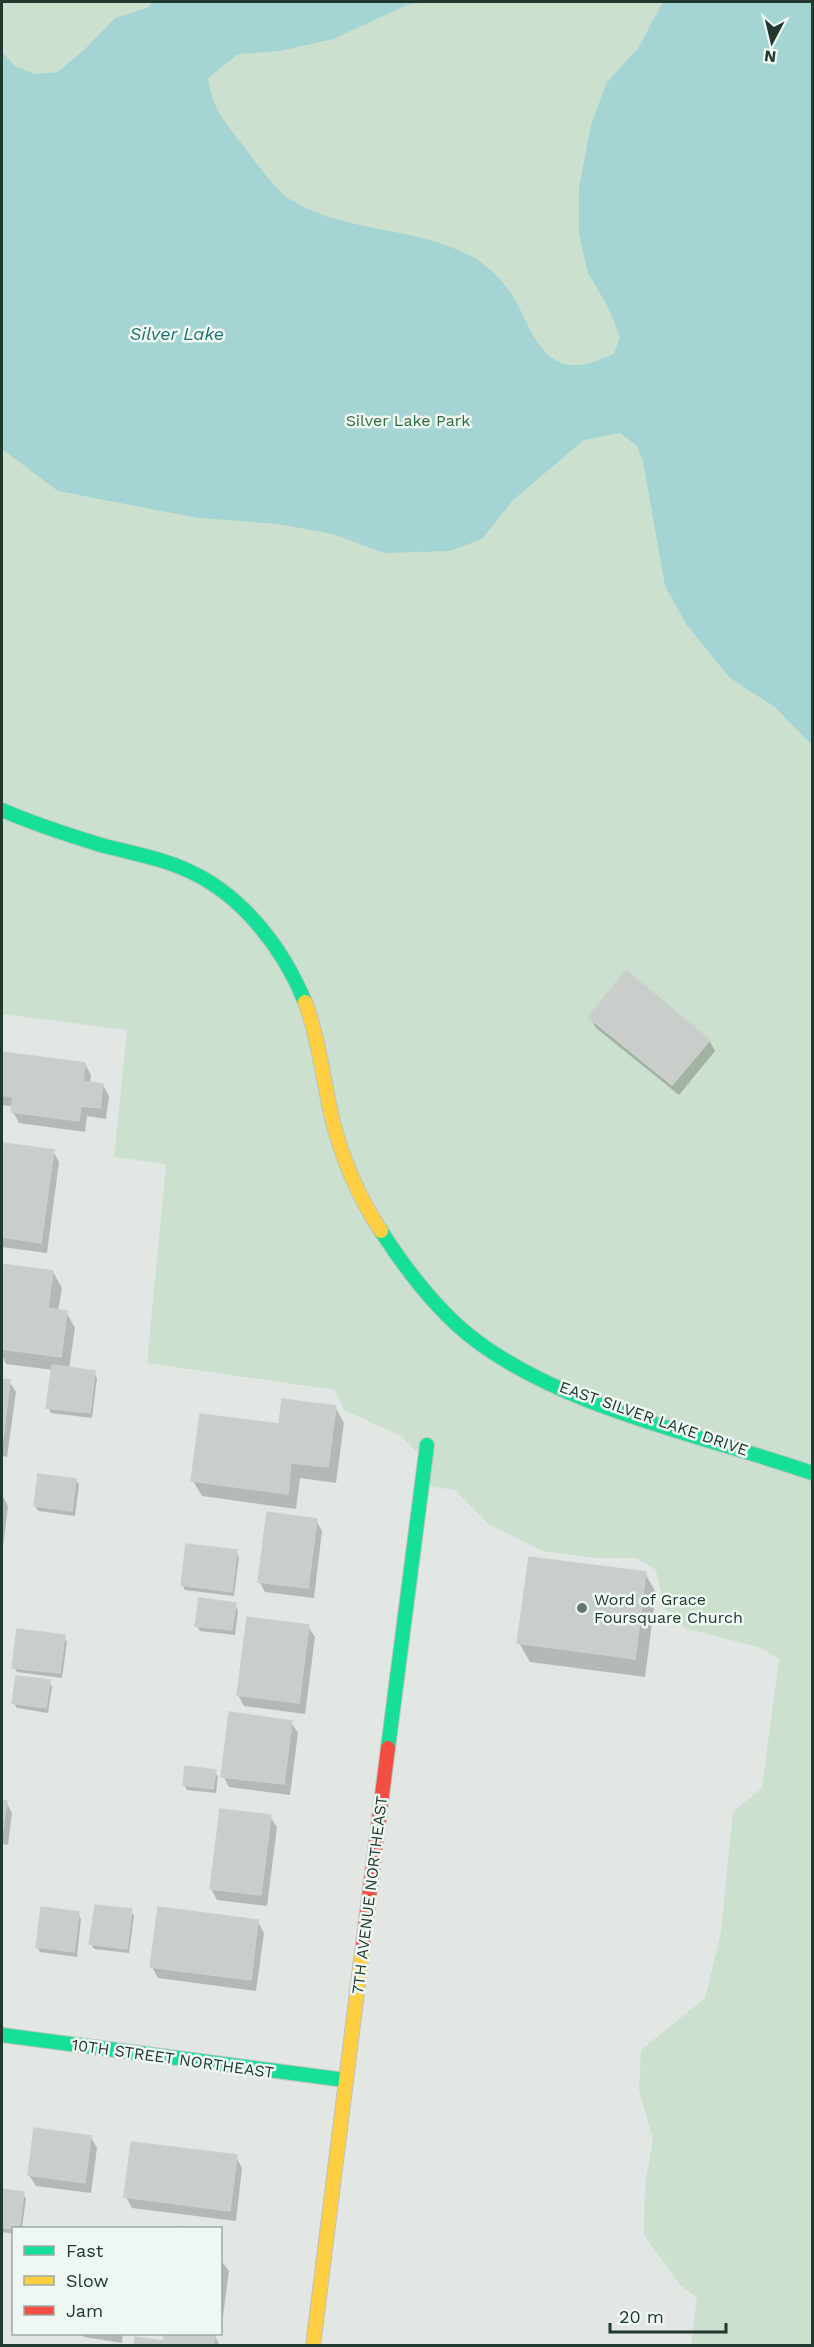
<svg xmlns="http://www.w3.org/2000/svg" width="814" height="2347" viewBox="0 0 814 2347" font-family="'Work Sans',sans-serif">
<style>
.green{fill:#cbe0ce}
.water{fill:#a4d4d3}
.shadow{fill:#0003}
.building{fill:#c9cecb;stroke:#cbd0cd;stroke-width:1.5}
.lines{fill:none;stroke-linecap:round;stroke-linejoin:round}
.fast-casing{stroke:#bcc3bf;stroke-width:16}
.slow-casing{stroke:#bcc3bf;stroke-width:16}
.jam-casing{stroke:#bcc3bf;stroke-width:16}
.fast{stroke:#16e098;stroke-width:14}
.slow{stroke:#ffcf43;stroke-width:14}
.jam{stroke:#f24e42;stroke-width:14}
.poi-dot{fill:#65766e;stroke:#eff7f2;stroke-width:2}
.labels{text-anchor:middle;stroke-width:5;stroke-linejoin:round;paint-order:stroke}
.park-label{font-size:16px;fill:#2e6d3c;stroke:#eff7f2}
.street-label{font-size:16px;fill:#21392f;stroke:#eff7f2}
.poi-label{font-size:16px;fill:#21392f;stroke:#eff7f2;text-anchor:start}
.water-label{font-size:18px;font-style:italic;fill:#1f7171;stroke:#eff7f2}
</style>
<rect width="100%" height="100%" fill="#e2e7e4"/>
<path class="green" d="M2,2H812V2345H691L697,2297L680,2285L644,2235L645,2185L653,2139L639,2090L641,2050L705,1998L721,1932L733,1812L762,1788L779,1659L761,1648L685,1628L665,1609L656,1570L636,1558H595L543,1551L490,1525L455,1490L422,1485L425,1460L401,1436L344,1410L335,1390L147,1363L166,1164L114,1157L127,1030L2,1014Z"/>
<path class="water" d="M153,2H423L407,5L333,39L280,51L238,54L208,78C213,112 226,123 246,149C256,163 277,192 291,200C345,233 413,226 469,255C486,263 504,282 514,298C529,324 541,369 579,365C591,364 603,358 614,354L620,337L608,307L588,273L579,234V188L591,125L607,82L639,47L663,2H812V745L775,707L730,678L686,624L665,586L643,461L636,445L620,433L584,440L513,500L482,539L450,551L384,553L333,534L278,524L198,518L58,491L2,449V51L14,66L35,74L58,72L84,50L115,18L147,8Z"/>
<path class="shadow" d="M590,1017L709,1040L715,1051L679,1095L596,1028Z
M2,1054L85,1064L91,1075L90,1083L103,1085L109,1096L106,1119L87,1116L85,1132L19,1123L13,1112L14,1107L2,1105Z
M6,1145L53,1151L59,1162L47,1253L2,1247V1175Z
M2,1265L53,1272L62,1288L58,1311L66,1312L75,1328L69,1369L94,1372L97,1378L92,1418L51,1413L48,1407L53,1370L6,1364L2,1355Z
M2,1380L9,1381L16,1392L7,1457L2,1456Z
M335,1407L344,1423L336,1483L300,1478L296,1509L202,1496L193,1481L280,1426Z
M76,1480L79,1485L75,1516L38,1511L35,1506Z
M2,1495L8,1506L2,1554Z
M316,1520L322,1531L314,1598L265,1592L259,1581Z
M236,1552L239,1557L234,1596L185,1590L182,1585Z
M645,1573L656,1593L645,1677L530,1662L519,1643Z
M235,1605L238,1610L235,1635L200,1631L197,1626Z
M308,1626L315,1637L305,1714L244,1706L238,1695Z
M64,1637L67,1642L62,1678L17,1672L14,1667Z
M49,1681L52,1687L48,1713L17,1708L14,1703Z
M291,1722L298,1733L290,1795L229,1787L223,1776Z
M215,1772L218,1777L216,1793L187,1790L184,1785Z
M2,1802H6L12,1813L8,1845L2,1844Z
M270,1817L277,1827L267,1906L217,1900L211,1889Z
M131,1911L134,1916L129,1953L94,1949L91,1944Z
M78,1913L81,1919L77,1957L40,1952L37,1947Z
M258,1922L264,1933L256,1991L158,1978L152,1967Z
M91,2137L97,2148L91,2193L36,2186L29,2175Z
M236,2157L242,2168L236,2221L132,2208L126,2197Z
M2,2191L23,2194L26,2199L22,2228H14V2234L2,2232Z
M175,2226L195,2228H175Z
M220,2259L229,2271L223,2316H220Z
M82,2334H123L122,2343L84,2337Z
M166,2334H214L220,2346H136L164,2343Z"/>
<path class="building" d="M626,970L710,1040L672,1085L588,1017Z
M2,1052L85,1063L83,1081L103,1084L100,1108L81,1106L79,1121L11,1112L13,1097L2,1095Z
M4,1143L54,1150L41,1243L2,1237V1164Z
M2,1264L53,1271L48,1308L67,1311L61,1357L2,1349Z
M52,1365L95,1371L90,1413L46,1408Z
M2,1379L10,1380L2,1447Z
M282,1399L336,1406L328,1467L291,1463L288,1494L191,1481L200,1414L279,1424Z
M38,1474L76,1479L72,1511L34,1506Z
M267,1512L317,1519L308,1588L258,1582Z
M186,1544L237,1550L232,1592L181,1585Z
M529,1557L646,1572L635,1659L517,1643Z
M199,1598L236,1603L232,1630L195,1626Z
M247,1617L309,1625L299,1703L237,1695Z
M17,1629L65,1635L60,1673L12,1668Z
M16,1676L50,1680L46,1708L12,1703Z
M229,1712L292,1721L284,1784L221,1777Z
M185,1766L216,1770L213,1789L183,1785Z
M2,1800L7,1801L2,1834Z
M220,1809L271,1815L261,1895L210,1889Z
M95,1905L132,1909L127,1949L89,1944Z
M41,1907L79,1912L74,1952L36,1947Z
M158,1907L258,1920L251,1980L150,1967Z
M34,2128L91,2136L85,2183L28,2175Z
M131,2142L237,2155L230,2211L124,2197Z
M2,2189L24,2192L19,2228H2Z
M164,2334H215L213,2346H134L135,2337L163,2341Z"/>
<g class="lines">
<g class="fast-casing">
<path id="fast" d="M2,810C34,824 68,835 101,845C131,853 161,858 189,871C242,895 283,948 305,1002
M381,1231C405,1268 435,1308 470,1336C561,1408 703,1435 812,1473
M388,1748L427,1445
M2,2035L345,2080"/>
</g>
<g class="slow-casing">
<path id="slow" d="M305,1002C319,1039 323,1079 332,1118C342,1159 358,1196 381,1231
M313,2346L363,1944"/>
</g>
<g class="jam-casing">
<path id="jam" d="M363,1944L388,1748"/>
</g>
<use href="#fast" class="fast"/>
<use href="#slow" class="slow"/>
<use href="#jam" class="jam"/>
</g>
<circle class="poi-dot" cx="582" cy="1608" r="6"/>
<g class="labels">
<g class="park-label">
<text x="408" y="426">Silver Lake Park</text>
</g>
<g class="street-label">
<text transform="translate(654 1418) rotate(19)" y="6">EAST SILVER LAKE DRIVE</text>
<text transform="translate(369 1895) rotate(-83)" y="6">7TH AVENUE NORTHEAST</text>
<text transform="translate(173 2058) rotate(8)" y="6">10TH STREET NORTHEAST</text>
</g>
<g class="poi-label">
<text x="594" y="1605">Word of Grace<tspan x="594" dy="18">Foursquare Church</tspan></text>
</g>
<g class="water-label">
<text x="177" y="340">Silver Lake</text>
</g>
</g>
<rect width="814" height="2347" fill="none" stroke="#21392f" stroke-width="6"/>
<rect x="12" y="2227" width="210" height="108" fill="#eff7f2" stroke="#9daba4" stroke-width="1.5"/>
<rect x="24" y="2246" width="30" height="9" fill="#16e098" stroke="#9daba4" stroke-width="1.5"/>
<text x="66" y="2257" font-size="18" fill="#21392f">Fast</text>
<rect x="24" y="2276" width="30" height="9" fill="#ffcf43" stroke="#9daba4" stroke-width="1.5"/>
<text x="66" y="2287" font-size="18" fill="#21392f">Slow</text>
<rect x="24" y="2306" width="30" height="9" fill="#f24e42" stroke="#9daba4" stroke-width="1.5"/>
<text x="66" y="2317" font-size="18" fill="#21392f">Jam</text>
<g transform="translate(772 42) rotate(187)" stroke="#eff7f2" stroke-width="4.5" paint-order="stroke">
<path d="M0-4.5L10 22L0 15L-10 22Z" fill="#21392f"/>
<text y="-9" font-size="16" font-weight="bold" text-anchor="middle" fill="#21392f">N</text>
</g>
<path d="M610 2323v9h116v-9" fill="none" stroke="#21392f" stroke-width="3"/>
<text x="619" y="2323" font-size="18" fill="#21392f" stroke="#eff7f2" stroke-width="4.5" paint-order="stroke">20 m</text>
</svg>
